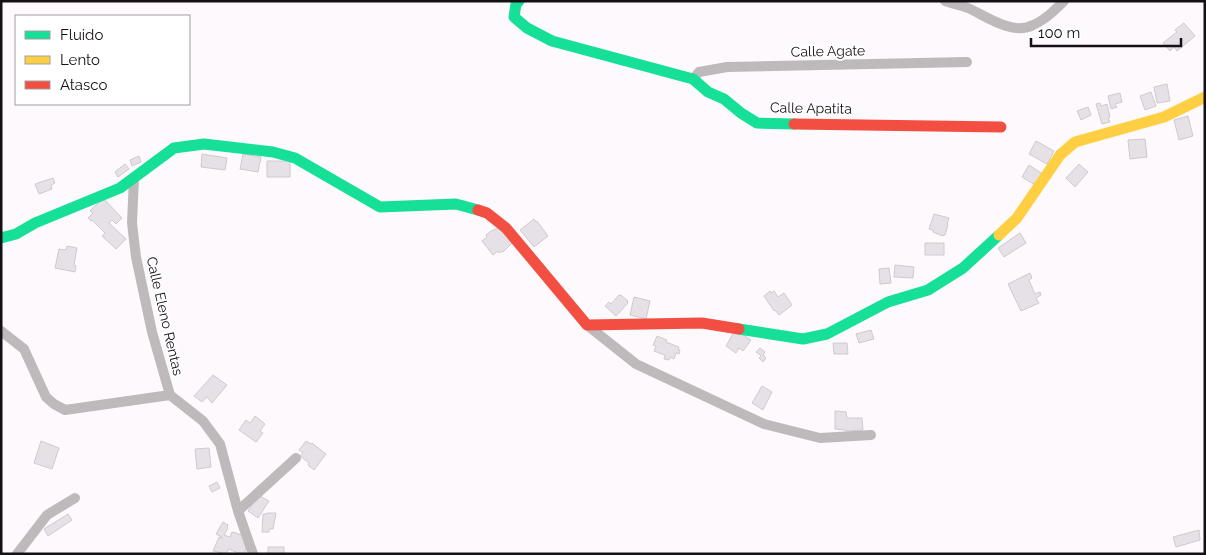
<svg xmlns="http://www.w3.org/2000/svg" width="1206" height="555" viewBox="0 0 1206 555" font-family="Raleway,sans-serif">
<style>
.building{fill:#e5e1e6;stroke:#cecacf}
.lines{fill:none;stroke-linecap:round;stroke-linejoin:round}
.street{stroke:#bebabc;stroke-width:10}
.fast{stroke:#16e098;stroke-width:11}
.slow{stroke:#ffcf43;stroke-width:11}
.jam{stroke:#f24e42;stroke-width:11}
.labels{text-anchor:middle;stroke-width:4;stroke-linejoin:round;paint-order:stroke}
.street-label{font-size:14px;fill:#151015;stroke:#fff}
</style>
<rect width="100%" height="100%" fill="#fdf9fd"/>
<path class="building" d="M1184,23L1195,36L1177,51L1174,47L1170,51L1163,43L1177,32L1175,30Z
M1167,84L1170,101L1157,103L1154,87Z
M1151,92L1156,106L1145,110L1140,96Z
M1120,93L1122,102L1115,104L1117,107L1111,109L1108,96Z
M1100,103L1101,106L1107,104L1110,117L1108,118L1110,122L1102,124L1096,104Z
M1088,107L1091,115L1081,120L1077,111Z
M1188,116L1193,136L1179,140L1174,120Z
M1145,139L1147,157L1130,159L1128,140Z
M1036,141L1054,151L1047,164L1029,154Z
M202,154L227,158L225,170L201,167Z
M243,154L261,157L258,172L240,169Z
M139,156L141,162L132,166L130,160Z
M267,161H290V177H267Z
M125,164L129,169L118,177L115,172Z
M1079,164L1088,172L1075,187L1066,178Z
M1029,165L1044,175L1037,186L1022,177Z
M53,178L55,183L51,185L52,189L39,194L35,184Z
M103,198L122,218L116,224L112,220L109,223L126,239L116,249L102,236L105,233L92,220L91,221L88,218L93,213L90,211Z
M934,214L949,218L947,224L948,225L945,235H943V236L933,232V230L929,229Z
M534,219L536,222L537,221L548,236L534,247L520,230Z
M498,228L512,243L503,252L502,251L499,253L498,251L493,255L482,241L487,237L486,235L491,231Z
M1020,233L1026,243L1004,257L998,248Z
M925,243H944V255H925Z
M67,246L77,248L74,265L76,266L75,272L55,268L59,249L66,250Z
M895,265L914,267L913,278L894,277Z
M889,268L891,283L880,284L879,269Z
M1030,273L1032,278L1029,280L1035,294L1040,292L1041,295L1036,298L1039,303L1021,311L1008,284Z
M770,291L771,293L774,291L778,297L784,293L792,305L779,315L775,310L774,311L764,296Z
M619,295H621L628,301L627,302L628,303L616,316L605,306L609,302L611,304Z
M634,297L650,301L646,319L630,315Z
M871,330L874,339L859,343L856,334Z
M734,332L744,335L751,340L743,351L739,348L736,353L726,346Z
M657,336L667,340L666,342L679,347L678,349L680,350L679,354L676,353L674,359L670,357L669,360L664,359L665,355L654,351L656,346L653,345Z
M833,343H847L848,354H834Z
M760,348L765,352L763,355L766,358L763,362L759,358L761,356L756,352Z
M213,375L227,385L212,403L207,397L202,402L194,396Z
M762,386L772,392L763,410L752,403Z
M835,411L846,412L847,418H862L863,430L845,431V430L835,429Z
M255,416L265,424L260,431L263,433L256,442L239,430L246,420L250,423Z
M41,441L59,448L52,469L34,463Z
M306,441L311,444L312,443L326,454L314,470L308,465L309,463L300,456L303,453L299,450Z
M209,448L211,467L197,469L195,449Z
M217,482L220,488L212,492L209,486Z
M258,495L269,501L258,518L248,511Z
M267,513H276L273,529H269V532H262L263,514H267Z
M68,514L72,520L48,536L44,529Z
M223,522L228,525L227,527L228,528L224,535L230,537L232,532L246,536L248,543L245,552L246,554H241L228,549L227,554L213,551L219,537L221,538L222,537L216,534Z
M1199,530L1200,540L1176,547L1173,537Z
M268,547H284V554H268Z"/>
<g class="lines">
<path class="street" d="M945,1C953,4 961,5 968,8C986,16 1013,36 1033,25C1045,20 1055,10 1064,1
M693,79L699,72L727,67L967,62
M134,178L132,223L136,257L152,332L170,395L203,421L220,444L238,511L253,554
M587,325L636,364L764,424L820,438L871,435
M1,331L24,349L46,397L54,404L65,410L170,395
M238,511L296,458
M17,554L47,515L75,498"/>
<path class="fast" d="M519,1L516,4L514,17L527,28L552,41L693,79L708,92L724,99L741,113L757,123L794,124
M1,238L16,234L35,223L120,188L174,148L204,144L273,152L295,158L380,207L456,204L478,210
M739,329L803,339L827,334L888,302L928,290L963,268L999,235"/>
<path class="slow" d="M999,235L1017,218L1060,155L1075,142L1164,117L1205,97"/>
<path class="jam" d="M794,124L1001,127
M478,210L487,213L506,228L587,325L702,323L739,329"/>
</g>
<g class="labels">
<g class="street-label">
<text transform="translate(828 51) rotate(-1)" y="5">Calle Agate</text>
<text transform="translate(811 108) rotate(1)" y="5">Calle Apatita</text>
<text transform="translate(165 316) rotate(77)" y="5">Calle Eleno Rentas</text>
</g>
</g>
<rect width="1206" height="555" fill="none" stroke="#151015" stroke-width="5"/>
<rect x="15" y="15" width="175" height="90" fill="#ffffff" stroke="#a19fa1"/>
<rect x="25" y="31" width="25" height="8" fill="#16e098" stroke="#a19fa1"/>
<text x="60" y="40" font-size="15" fill="#151015">Fluido</text>
<rect x="25" y="56" width="25" height="8" fill="#ffcf43" stroke="#a19fa1"/>
<text x="60" y="65" font-size="15" fill="#151015">Lento</text>
<rect x="25" y="81" width="25" height="8" fill="#f24e42" stroke="#a19fa1"/>
<text x="60" y="90" font-size="15" fill="#151015">Atasco</text>
<path d="M1031 38v8h150v-8" fill="none" stroke="#151015" stroke-width="2.5"/>
<text x="1038" y="38" font-size="15" fill="#151015" stroke="#ffffff" stroke-width="4" paint-order="stroke">100 m</text>
</svg>
